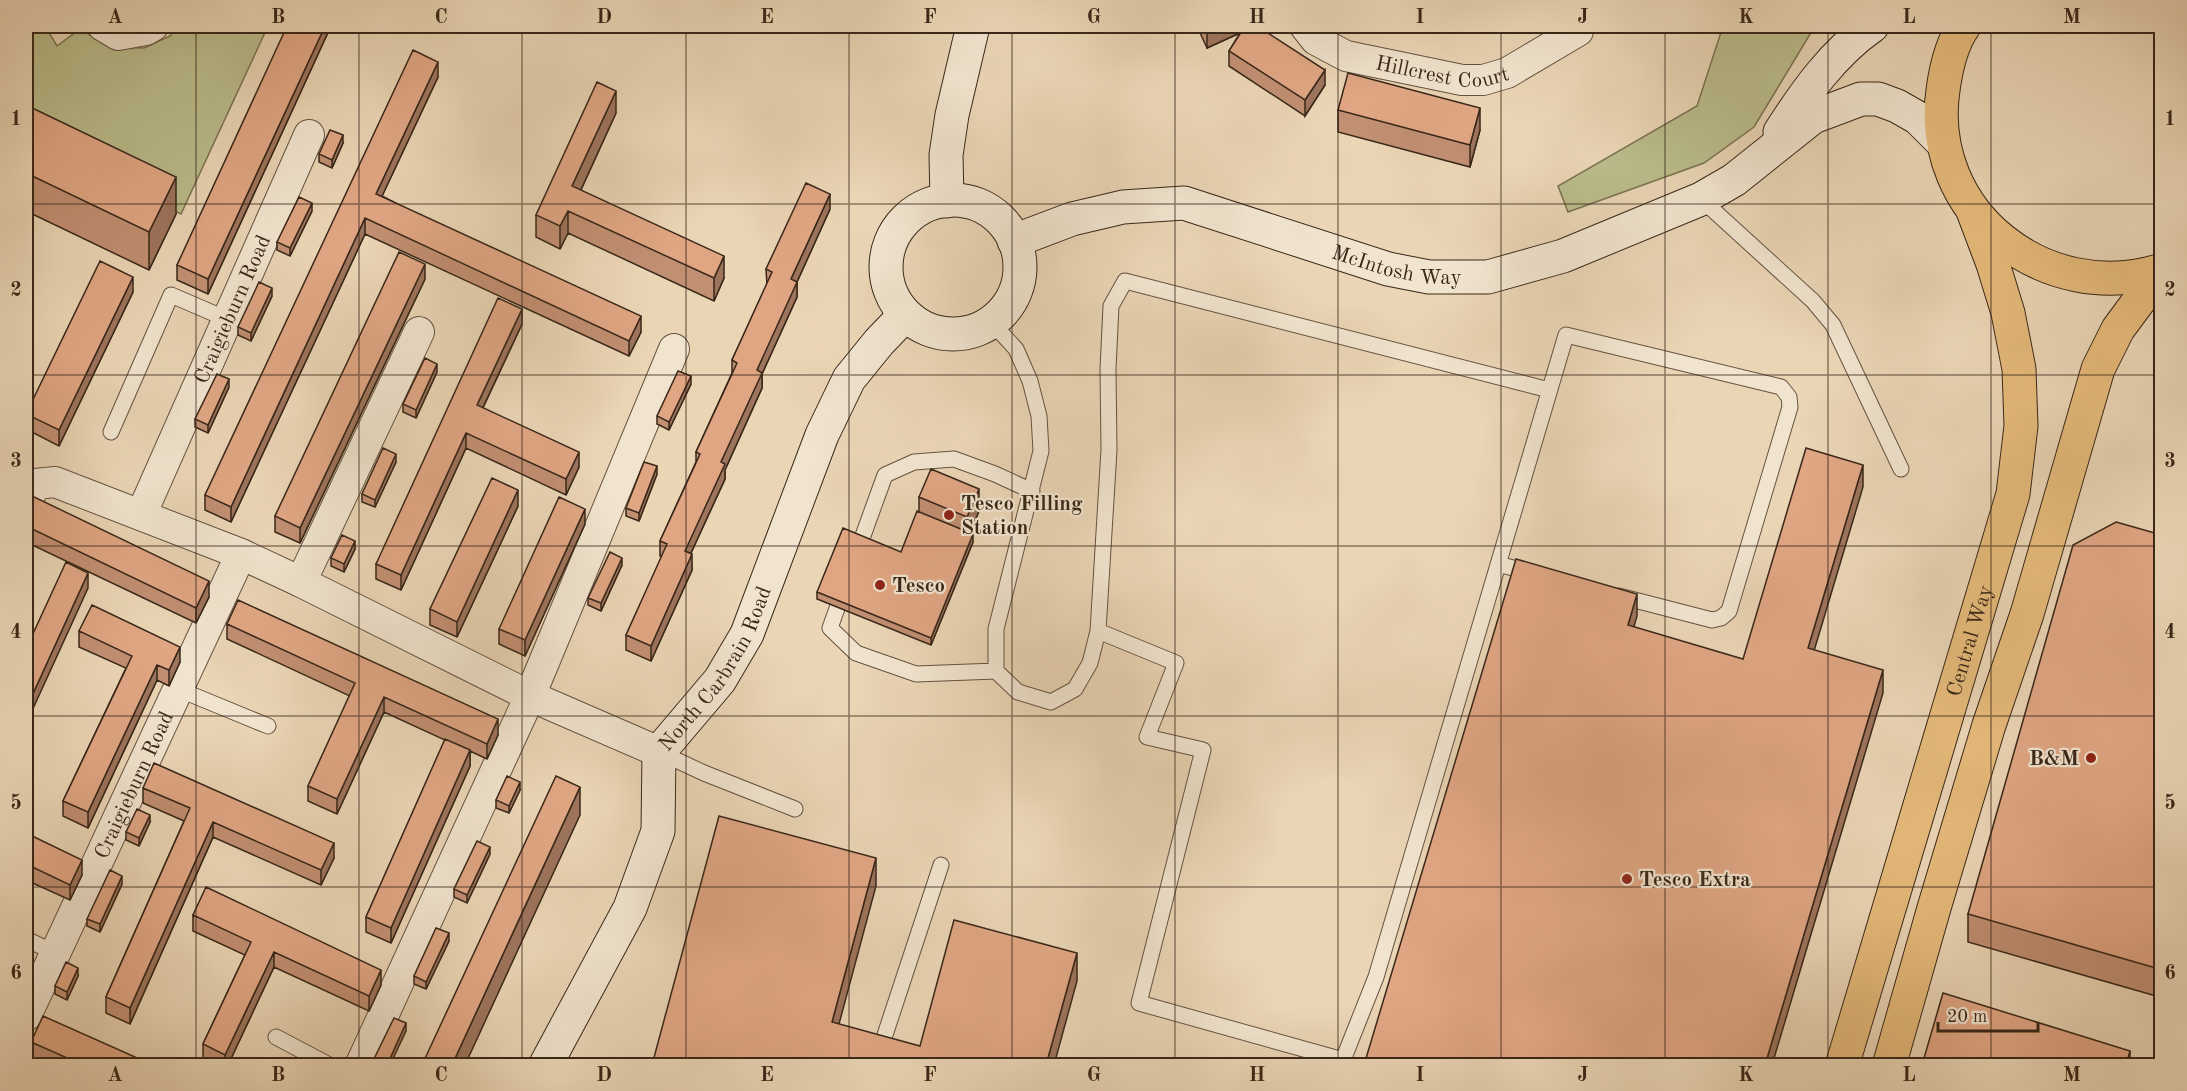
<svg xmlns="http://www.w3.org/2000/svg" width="2187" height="1091" viewBox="0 0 2187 1091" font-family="'Old Standard TT',serif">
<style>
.green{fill:#babc8b;stroke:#7a7252;stroke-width:1.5}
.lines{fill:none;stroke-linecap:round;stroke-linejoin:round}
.lane-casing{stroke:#655240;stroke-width:17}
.street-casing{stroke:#655240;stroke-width:32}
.secondary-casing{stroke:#392719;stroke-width:35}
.primary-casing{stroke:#392719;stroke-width:35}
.lane{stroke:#f1e4cf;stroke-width:15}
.street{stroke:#f1e4cf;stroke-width:30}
.secondary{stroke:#f1e4cf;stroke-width:33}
.primary{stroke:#e5ba7a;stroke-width:33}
.wall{fill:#c18f72;stroke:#392719;stroke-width:1.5}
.shaded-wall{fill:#9d745c;stroke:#392719;stroke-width:1.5}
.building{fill:#e0a684;stroke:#392719;stroke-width:1.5}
.grid{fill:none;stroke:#392719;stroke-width:1.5;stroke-opacity:0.55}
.poi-dot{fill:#8f2418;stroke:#f1e4cf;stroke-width:2}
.labels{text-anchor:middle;stroke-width:4.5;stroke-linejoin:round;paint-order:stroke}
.street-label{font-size:21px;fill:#392719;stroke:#f1e4cf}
.poi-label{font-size:21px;font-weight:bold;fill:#392719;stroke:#f1e4cf;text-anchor:start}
.neatline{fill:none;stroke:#392719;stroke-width:2}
.grid-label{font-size:20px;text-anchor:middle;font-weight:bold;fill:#392719}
</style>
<rect width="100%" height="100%" fill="#ead5b5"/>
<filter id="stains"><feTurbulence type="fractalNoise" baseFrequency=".00333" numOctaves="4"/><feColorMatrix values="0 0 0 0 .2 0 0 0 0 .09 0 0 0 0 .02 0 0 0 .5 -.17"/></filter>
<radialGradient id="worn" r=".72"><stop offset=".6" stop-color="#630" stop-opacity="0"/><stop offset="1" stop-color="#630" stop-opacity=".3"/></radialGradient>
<path class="green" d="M26,26H45L57,46L80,29L110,47L144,48L170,36L177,26H268L181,214L26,140Z
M1723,26H1815L1754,127L1704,163L1568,212L1558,186L1697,106Z"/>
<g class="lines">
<g class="lane-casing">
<path id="lane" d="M1701,199L1813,301L1833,325L1901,469
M991,322L1016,349L1030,381L1039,416L1041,451L996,629V671L1018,692L1051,702L1075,689L1090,663L1098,631L1109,450L1108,369L1111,306L1125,281L1549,390
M111,432L171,295L229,320
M856,555L885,475L914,462L954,459L995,474L1032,491
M1498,564L1532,573
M844,589L830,628L856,653L916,674L996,671
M1098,631L1176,663L1147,737L1203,750L1139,1003L1343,1060L1376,977L1566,335L1781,387L1789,397L1790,407L1729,611L1721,618L1712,620L1619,596
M178,689L268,726
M659,752L704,773L795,809
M26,939L55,953
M276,1037L331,1066
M881,1047L941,865"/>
</g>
<g class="street-casing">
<g id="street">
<path d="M103,26L118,35L146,30L153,26"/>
<path id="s1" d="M1305,26L1316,40L1346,56L1462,80H1483L1507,73L1578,31"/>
<path d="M26,504L35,484L55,482L241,554L301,582L530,696L659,752"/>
<path id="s2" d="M141,515L309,135"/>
<path d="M301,582L419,332"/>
<path id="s3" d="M26,1016L241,554"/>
<path d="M360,1066L530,696L674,349"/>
</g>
</g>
<g class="secondary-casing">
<g id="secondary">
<path d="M1780,132C1805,93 1833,53 1872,26"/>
<circle cx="953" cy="267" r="67"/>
<path d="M947,201L946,155L952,115L973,26"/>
<path id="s4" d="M1014,241L1072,219L1123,207L1184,203L1388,269L1429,277H1488L1563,256L1701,199L1734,180L1813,117L1861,99H1878L1897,106L1918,118L1943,143"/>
<path id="s5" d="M545,1066L630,908L658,831L659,752L720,680L747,634L822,435L849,379L879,342L905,315"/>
</g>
</g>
<g class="primary-casing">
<g id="primary">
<path d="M1964,26C1951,44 1946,68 1943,90C1925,213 2046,307 2162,270"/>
<path id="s6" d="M1842,1066L2013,494L2021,426L2019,369L2008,313L1993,264L1973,211"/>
<path d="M1889,1066L1934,908L1989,725L2027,614L2098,369L2118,329L2141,298L2162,278"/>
</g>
</g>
<use href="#lane" class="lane"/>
<use href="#street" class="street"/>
<use href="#secondary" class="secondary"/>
<use href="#primary" class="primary"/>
</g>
<path class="wall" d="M330,26V28L208,294L177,280V265Z
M1197,26H1242V30L1325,85L1305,116L1229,66V51L1240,33L1207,48Z
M438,77L382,196L641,332L629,356L365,234L231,522L205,510V495Z
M26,105L176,214L149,270L26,211Z
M1338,110L1480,130L1470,167L1338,132Z
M616,113L581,190L724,278L714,301L568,233L560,249L536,237V215Z
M343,143L332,168L319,162V154Z
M830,209L797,282V297L762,374V388L725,470V479L691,553L692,570L651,661L626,650V635L662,557L660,556V541L696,462V452L732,373V360L767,285L766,269Z
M312,211L290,256L277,250V242Z
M425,279L300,543L275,532V516Z
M133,292L59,446L26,429V414Z
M272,296L251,341L238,335V327Z
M522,324L483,408L579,467L566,495L466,448L401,590L376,579V564Z
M437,372L416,418L403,412V404Z
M691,384L669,430L657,424V416Z
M229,387L208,433L195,427V419Z
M396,462L375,507L362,502V494Z
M657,474L639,521L626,516V508Z
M919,497L979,511L970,533L973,542L931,645L817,599V592L901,552L919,512Z
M518,506L457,637L430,625V609Z
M26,511L209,597L196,623L26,542Z
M585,524L525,656L499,644V629Z
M2162,535L2156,996L1968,942V914Z
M355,549L344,572L331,566V558Z
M622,565L601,611L588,605V598Z
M227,624L498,735L487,759L470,751V766L391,943L366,932V917L445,740L384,712L337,814L308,801V786L350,696L227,639Z
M79,631L180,662L169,686L157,680L88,828L63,816V801L126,668L79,647Z
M143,788L334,858L321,885L213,837L130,1024L106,1013V997L184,821L143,803Z
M520,790L509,813L496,808V800Z
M150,822L139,846L126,840V832Z
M26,833L82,875L70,900L26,880Z
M490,854L467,903L454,897V889Z
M122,884L100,932L87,926V919Z
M193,915L381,985L369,1011L274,967L228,1065H216L203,1059V1044L245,955L193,931Z
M449,941L426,989L414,984V976Z
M78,976L67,1000L55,994V986Z
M31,1042L153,1065H49L31,1058Z"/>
<path class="shaded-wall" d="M325,26H330V28L208,294V279Z
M1207,26H1242V32L1207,48Z
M438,62V77L376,209V194Z
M1325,70V85L1305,116V100Z
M616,91V113L572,209V186Z
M1480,108V130L1470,167V145Z
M343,135V143L332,168V160Z
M176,177V214L149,270V232Z
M830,194V209L797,282V297L762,374V388L725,470V479L685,566V551L757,370L791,279Z
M312,203V211L290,256V248Z
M568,211V233L560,249V226Z
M365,218V234L231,522V507Z
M724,256V278L714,301V278Z
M425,264V279L300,543V528Z
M133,277V292L59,446V430Z
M272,288V296L251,341V333Z
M522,309V324L477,420V405Z
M641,316V332L629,356V341Z
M437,364V372L416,418V410Z
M691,376V384L669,430V422Z
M229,379V387L208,433V425Z
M466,433V448L401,590V575Z
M579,452V467L566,495V479Z
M396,454V462L375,507V500Z
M1863,465V487L1808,671V648Z
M657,466V474L639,521V513Z
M979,489V511L967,540V517Z
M518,490V506L457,637V622Z
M585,509V524L525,656V640Z
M973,534V542L931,645V638Z
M355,541V549L344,572V564Z
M692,554V570L651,661V646Z
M622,558V565L601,611V603Z
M88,573V588L26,724V709Z
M209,581V597L196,623V608Z
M1637,594V616L1628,647V625Z
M180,647V662L169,686V670Z
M157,665V680L88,828V812Z
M1883,670V693L1772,1065H1765Z
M384,697V712L337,814V799Z
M498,719V735L487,759V744Z
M470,750V766L391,943V928Z
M520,782V790L509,813V806Z
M580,787V815L465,1065H452Z
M150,815V822L139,846V838Z
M213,822V837L130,1024V1008Z
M334,843V858L321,885V870Z
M490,847V854L467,903V895Z
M876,858V886L832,1050V1022Z
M82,860V875L70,900V885Z
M122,876V884L100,932V924Z
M449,933V941L426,989V982Z
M2162,950V978L2156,996V968Z
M274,952V967L228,1065H225V1055Z
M1077,953V981L1054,1065H1046Z
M78,968V976L67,1000V992Z
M381,970V985L369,1011V996Z
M406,1023V1031L390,1065H387Z
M2130,1051V1065H2126Z"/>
<path class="building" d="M287,26H325L208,279L177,265Z
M1245,26H1257L1325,70L1305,100L1229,51Z
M413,50L438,62L376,194L641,316L629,341L365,218L231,507L205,495Z
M1348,73L1480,108L1470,145L1338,110Z
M597,82L616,91L572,186L724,256L714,278L568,211L560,226L536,215Z
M26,105L176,177L149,232L26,173Z
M330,130L343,135L332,160L319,154Z
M806,183L830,194L791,279L797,282L757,370L762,373L721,462L725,464L685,551L692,554L651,646L626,635L667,544L660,541L700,454L696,452L737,363L732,360L772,272L766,269Z
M299,197L312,203L290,248L277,242Z
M399,252L425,264L300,528L275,516Z
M100,261L133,277L59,430L26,414Z
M259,282L272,288L251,333L238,327Z
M498,298L522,309L477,405L579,452L566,479L466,433L401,575L376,564Z
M425,358L437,364L416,410L403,404Z
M678,371L691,376L669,422L657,416Z
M217,374L229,379L208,425L195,419Z
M383,448L396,454L375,500L362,494Z
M1806,448L1863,465L1808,648L1883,670L1765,1065H1364L1516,559L1637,594L1628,625L1743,659Z
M644,462L657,466L639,513L626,508Z
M931,469L979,489L967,517L919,497Z
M492,478L518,490L457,622L430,609Z
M32,496L209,581L196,608L26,526V511Z
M559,497L585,509L525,640L499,629Z
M917,511L973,534L931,638L817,592L843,528L901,552Z
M2116,522L2162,535V950L2156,968L1968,914L2073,545Z
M342,535L355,541L344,564L331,558Z
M610,552L622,558L601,603L588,598Z
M66,562L88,573L26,709V649Z
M238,600L498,719L487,744L384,697L337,799L308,786L355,683L227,624Z
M92,605L180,647L169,670L157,665L88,812L63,801L132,656L79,631Z
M445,739L470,750L391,928L366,917Z
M154,763L334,843L321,870L213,822L130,1008L106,997L190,808L143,788Z
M507,776L520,782L509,806L496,800Z
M556,776L580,787L452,1065H422Z
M137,809L150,815L139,838L126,832Z
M719,816L876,858L832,1022L920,1046L954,920L1077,953L1046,1065H652Z
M26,833L82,860L70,885L26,864Z
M477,841L490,847L467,895L454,889Z
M110,870L122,876L100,924L87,919Z
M206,887L381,970L369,996L274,952L225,1055L203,1044L251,942L193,915Z
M436,928L449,933L426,982L414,976Z
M66,962L78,968L67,992L55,986Z
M1943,993L2130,1051L2126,1065H1922Z
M43,1016L153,1065H83L31,1042Z
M394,1018L406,1023L387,1065H371Z"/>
<path class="grid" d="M196,26V1066M359,26V1066M522,26V1066M686,26V1066M849,26V1066M1012,26V1066M1175,26V1066M1338,26V1066M1501,26V1066M1665,26V1066M1828,26V1066M1991,26V1066M26,204H2162M26,375H2162M26,546H2162M26,716H2162M26,887H2162"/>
<g class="poi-dot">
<circle cx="949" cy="515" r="6"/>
<circle cx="880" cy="585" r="6"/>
<circle cx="2091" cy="758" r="6"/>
<circle cx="1627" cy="879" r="6"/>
</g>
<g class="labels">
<g class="street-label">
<text dy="7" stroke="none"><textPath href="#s1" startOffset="150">Hillcrest Court</textPath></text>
<text dy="7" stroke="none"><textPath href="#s4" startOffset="398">McIntosh Way</textPath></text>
<text dy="7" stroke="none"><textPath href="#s2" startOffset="225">Craigieburn Road</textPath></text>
<text dy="7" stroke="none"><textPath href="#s6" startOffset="444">Central Way</textPath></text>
<text dy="7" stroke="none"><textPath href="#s5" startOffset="442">North Carbrain Road</textPath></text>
<text dy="7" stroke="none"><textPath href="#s3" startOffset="255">Craigieburn Road</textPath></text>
</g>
<g class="poi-label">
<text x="961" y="510">Tesco Filling<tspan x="961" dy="24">Station</tspan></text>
<text x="892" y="592">Tesco</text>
<text x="2079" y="765" text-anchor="end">B&amp;M</text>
<text x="1639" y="886">Tesco Extra</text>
</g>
</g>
<rect width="2187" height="1091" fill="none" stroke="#ead5b5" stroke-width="66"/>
<path d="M1938 1022v9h100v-9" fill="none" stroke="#392719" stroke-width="3"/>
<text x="1947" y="1022" font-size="18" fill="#392719" stroke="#f1e4cf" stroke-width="4.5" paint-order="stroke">20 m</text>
<rect x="33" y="33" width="2121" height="1025" class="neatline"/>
<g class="grid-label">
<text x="115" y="23">A</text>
<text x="278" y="23">B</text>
<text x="441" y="23">C</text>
<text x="604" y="23">D</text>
<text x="767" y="23">E</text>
<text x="930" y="23">F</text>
<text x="1094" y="23">G</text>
<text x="1257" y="23">H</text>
<text x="1420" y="23">I</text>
<text x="1583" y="23">J</text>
<text x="1746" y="23">K</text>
<text x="1909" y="23">L</text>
<text x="2072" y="23">M</text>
<text x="16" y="125">1</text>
<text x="2170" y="125">1</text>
<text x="16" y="296">2</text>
<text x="2170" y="296">2</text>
<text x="16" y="467">3</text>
<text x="2170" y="467">3</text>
<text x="16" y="638">4</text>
<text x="2170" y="638">4</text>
<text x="16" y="809">5</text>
<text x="2170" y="809">5</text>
<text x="16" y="979">6</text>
<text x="2170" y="979">6</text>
<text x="115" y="1081">A</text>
<text x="278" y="1081">B</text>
<text x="441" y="1081">C</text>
<text x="604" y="1081">D</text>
<text x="767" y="1081">E</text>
<text x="930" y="1081">F</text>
<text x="1094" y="1081">G</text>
<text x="1257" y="1081">H</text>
<text x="1420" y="1081">I</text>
<text x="1583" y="1081">J</text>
<text x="1746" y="1081">K</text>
<text x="1909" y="1081">L</text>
<text x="2072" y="1081">M</text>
</g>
<rect width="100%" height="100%" filter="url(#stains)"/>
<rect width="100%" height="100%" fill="url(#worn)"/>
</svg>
